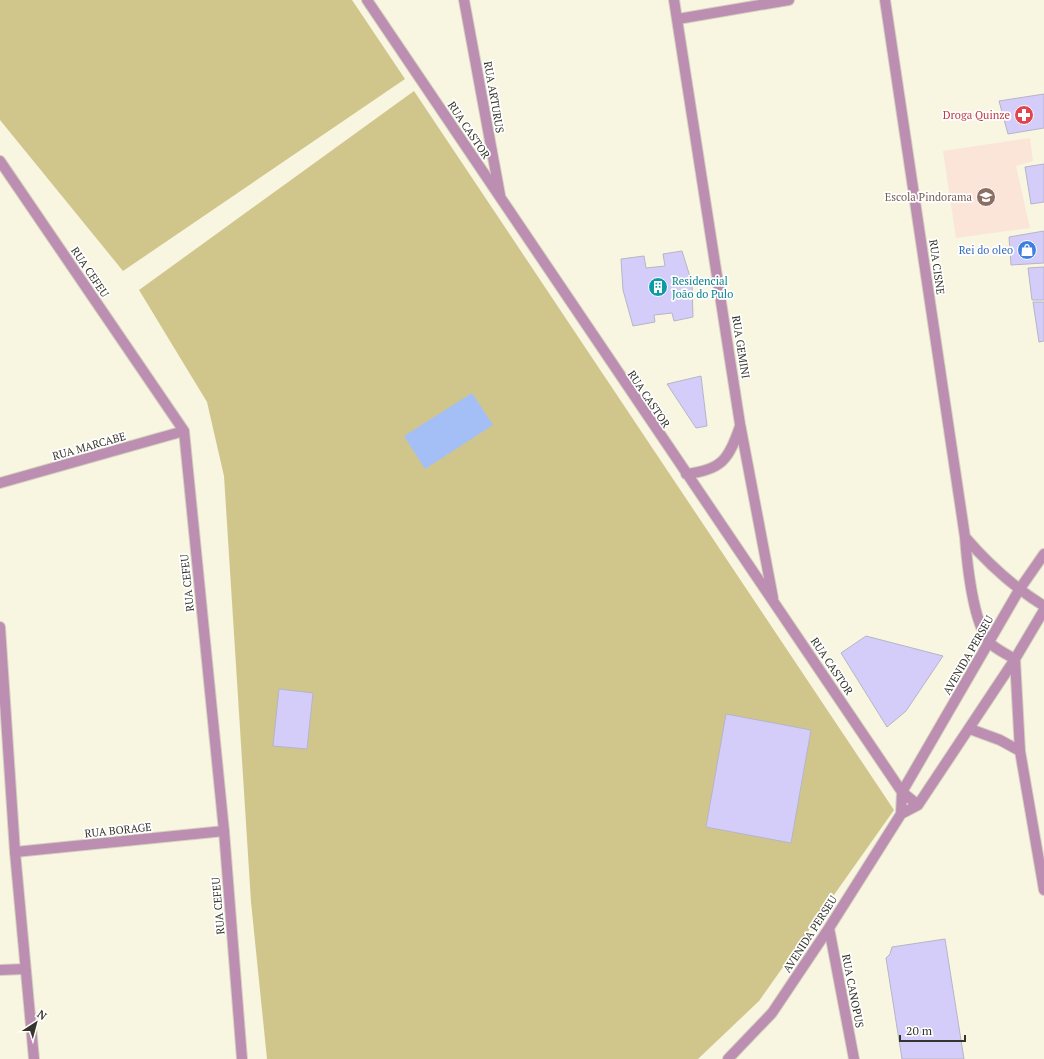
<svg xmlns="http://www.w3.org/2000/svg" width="1044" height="1059" viewBox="0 0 1044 1059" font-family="'PT Serif',serif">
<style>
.education{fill:#fbe5d8}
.green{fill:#d0c68c}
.water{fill:#a4bff5}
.building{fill:#d5cdf9;stroke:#b7b4c8}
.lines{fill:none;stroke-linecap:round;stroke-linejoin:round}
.service-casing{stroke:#d5d2c0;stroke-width:12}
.minor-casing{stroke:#d5d2c0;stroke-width:12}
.service{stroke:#bc8eb1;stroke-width:10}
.minor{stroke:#bc8eb1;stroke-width:10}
.labels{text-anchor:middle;stroke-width:3.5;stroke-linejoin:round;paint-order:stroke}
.street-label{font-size:11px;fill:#36352d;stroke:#fff}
.health-label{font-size:11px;fill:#be3a42;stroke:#fff;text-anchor:end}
.education-label{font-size:11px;fill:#785e54;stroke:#fff;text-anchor:end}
.shop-label{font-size:11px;fill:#366cbe;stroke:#fff;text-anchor:end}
.culture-label{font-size:11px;fill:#0d838f;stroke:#fff;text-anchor:start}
</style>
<rect width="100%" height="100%" fill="#f8f5e0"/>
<path class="education" d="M1030,138L1033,161L1016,166L1030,228L956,238L943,151Z"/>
<path class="green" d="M0,0H352L405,79L123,271L0,120Z
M414,91L894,810L759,1001L698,1059H267L251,902L224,476L207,402L139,290Z"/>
<path class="water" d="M472,393L493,425L425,469L404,436Z"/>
<path class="building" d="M1044,94V128L1008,134L999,101Z
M1044,164V202L1031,204L1025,167Z
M1044,231V263L1011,265L1009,237Z
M682,251L692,283L693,317L674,321L672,313L654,315L655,322L633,326L623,290L621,259L644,256L646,268L665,266L663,254Z
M1044,267V300H1032L1028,268Z
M1033,302H1044V341L1039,342Z
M701,376L707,426L696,428L667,384Z
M866,636L943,656L906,711L887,727L841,653Z
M279,689L313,693L307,749L273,746Z
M726,714L811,730L791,843L706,827Z
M945,939L964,1059H902L886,958L890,954L892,947Z"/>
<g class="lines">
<g class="service-casing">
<path id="service" d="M15,852L224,831
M0,970L25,969"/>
</g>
<g class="minor-casing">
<path id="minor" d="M367,0L902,792L918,805
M464,0L500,195
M674,0L740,424L773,598
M885,0L965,537C967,563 973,621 989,642C995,649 1008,655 1015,659L1020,751
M678,19L789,0
M0,161L184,431L224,831L242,1059
M686,474C722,470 729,459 740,426
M0,483L184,431
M965,537C989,565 1012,586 1044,606
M0,627L15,852L34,1059
M970,729L1000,740L1020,751L1044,890
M901,814L918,805L1015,659L1044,610
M829,928L854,1059
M728,1059L772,1013L829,928L901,814L902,792L1019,590L1044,554"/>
</g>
<use href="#service" class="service"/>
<use href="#minor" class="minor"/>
</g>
<defs>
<g id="pharmacy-disc" transform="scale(1)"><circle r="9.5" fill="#e0444e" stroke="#fff"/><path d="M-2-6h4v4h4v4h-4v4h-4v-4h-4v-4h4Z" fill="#fff"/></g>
<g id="school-disc" transform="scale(1)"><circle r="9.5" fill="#8d6e63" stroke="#fff"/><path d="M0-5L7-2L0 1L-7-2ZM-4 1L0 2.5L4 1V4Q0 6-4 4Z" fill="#fff"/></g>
<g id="shop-disc" transform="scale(1)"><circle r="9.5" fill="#3f7fe0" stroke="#fff"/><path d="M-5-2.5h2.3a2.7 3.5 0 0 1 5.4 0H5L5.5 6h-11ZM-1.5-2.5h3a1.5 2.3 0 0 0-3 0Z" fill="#fff"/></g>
<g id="building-disc" transform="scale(1)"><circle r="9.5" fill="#0f9aa8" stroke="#fff"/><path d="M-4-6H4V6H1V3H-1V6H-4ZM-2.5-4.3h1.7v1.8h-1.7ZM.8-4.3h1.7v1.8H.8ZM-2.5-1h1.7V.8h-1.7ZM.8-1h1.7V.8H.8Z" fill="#fff"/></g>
</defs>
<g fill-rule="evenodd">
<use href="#pharmacy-disc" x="1024" y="115"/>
<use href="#school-disc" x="986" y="197"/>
<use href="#shop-disc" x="1027" y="250"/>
<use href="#building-disc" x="658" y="287"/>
</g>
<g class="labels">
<g class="street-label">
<text transform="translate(494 97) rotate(80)" y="4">RUA ARTURUS</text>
<text transform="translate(469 130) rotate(56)" y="4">RUA CASTOR</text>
<text transform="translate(937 267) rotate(82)" y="4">RUA CISNE</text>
<text transform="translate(90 272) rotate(56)" y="4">RUA CEFEU</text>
<text transform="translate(741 347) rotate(81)" y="4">RUA GEMINI</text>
<text transform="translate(649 399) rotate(56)" y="4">RUA CASTOR</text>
<text transform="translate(89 446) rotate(-16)" y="4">RUA MARCABE</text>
<text transform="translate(187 583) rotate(-96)" y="4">RUA CEFEU</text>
<text transform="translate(968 655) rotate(-60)" y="4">AVENIDA PERSEU</text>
<text transform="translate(832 666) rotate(56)" y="4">RUA CASTOR</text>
<text transform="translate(118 830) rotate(-6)" y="4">RUA BORAGE</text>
<text transform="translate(218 906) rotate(-95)" y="4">RUA CEFEU</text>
<text transform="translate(810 934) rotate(-57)" y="4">AVENIDA PERSEU</text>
<text transform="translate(853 991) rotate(79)" y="4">RUA CANOPUS</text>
</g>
<g class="health-label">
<text x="1010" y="119">Droga Quinze</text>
</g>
<g class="education-label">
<text x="972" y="201">Escola Pindorama</text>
</g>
<g class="shop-label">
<text x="1013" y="254">Rei do oleo</text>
</g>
<g class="culture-label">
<text x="672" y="285">Residencial<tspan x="672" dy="13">João do Pulo</tspan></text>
</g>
</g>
<g transform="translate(36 1023) rotate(36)" stroke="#ffffff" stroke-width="3" paint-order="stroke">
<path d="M0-3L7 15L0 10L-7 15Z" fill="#36352d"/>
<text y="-6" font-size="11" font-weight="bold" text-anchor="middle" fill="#36352d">N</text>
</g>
<path d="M900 1035v6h65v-6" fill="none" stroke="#36352d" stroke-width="2"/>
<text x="906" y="1035" font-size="12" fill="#36352d" stroke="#ffffff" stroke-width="3" paint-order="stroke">20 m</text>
</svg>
